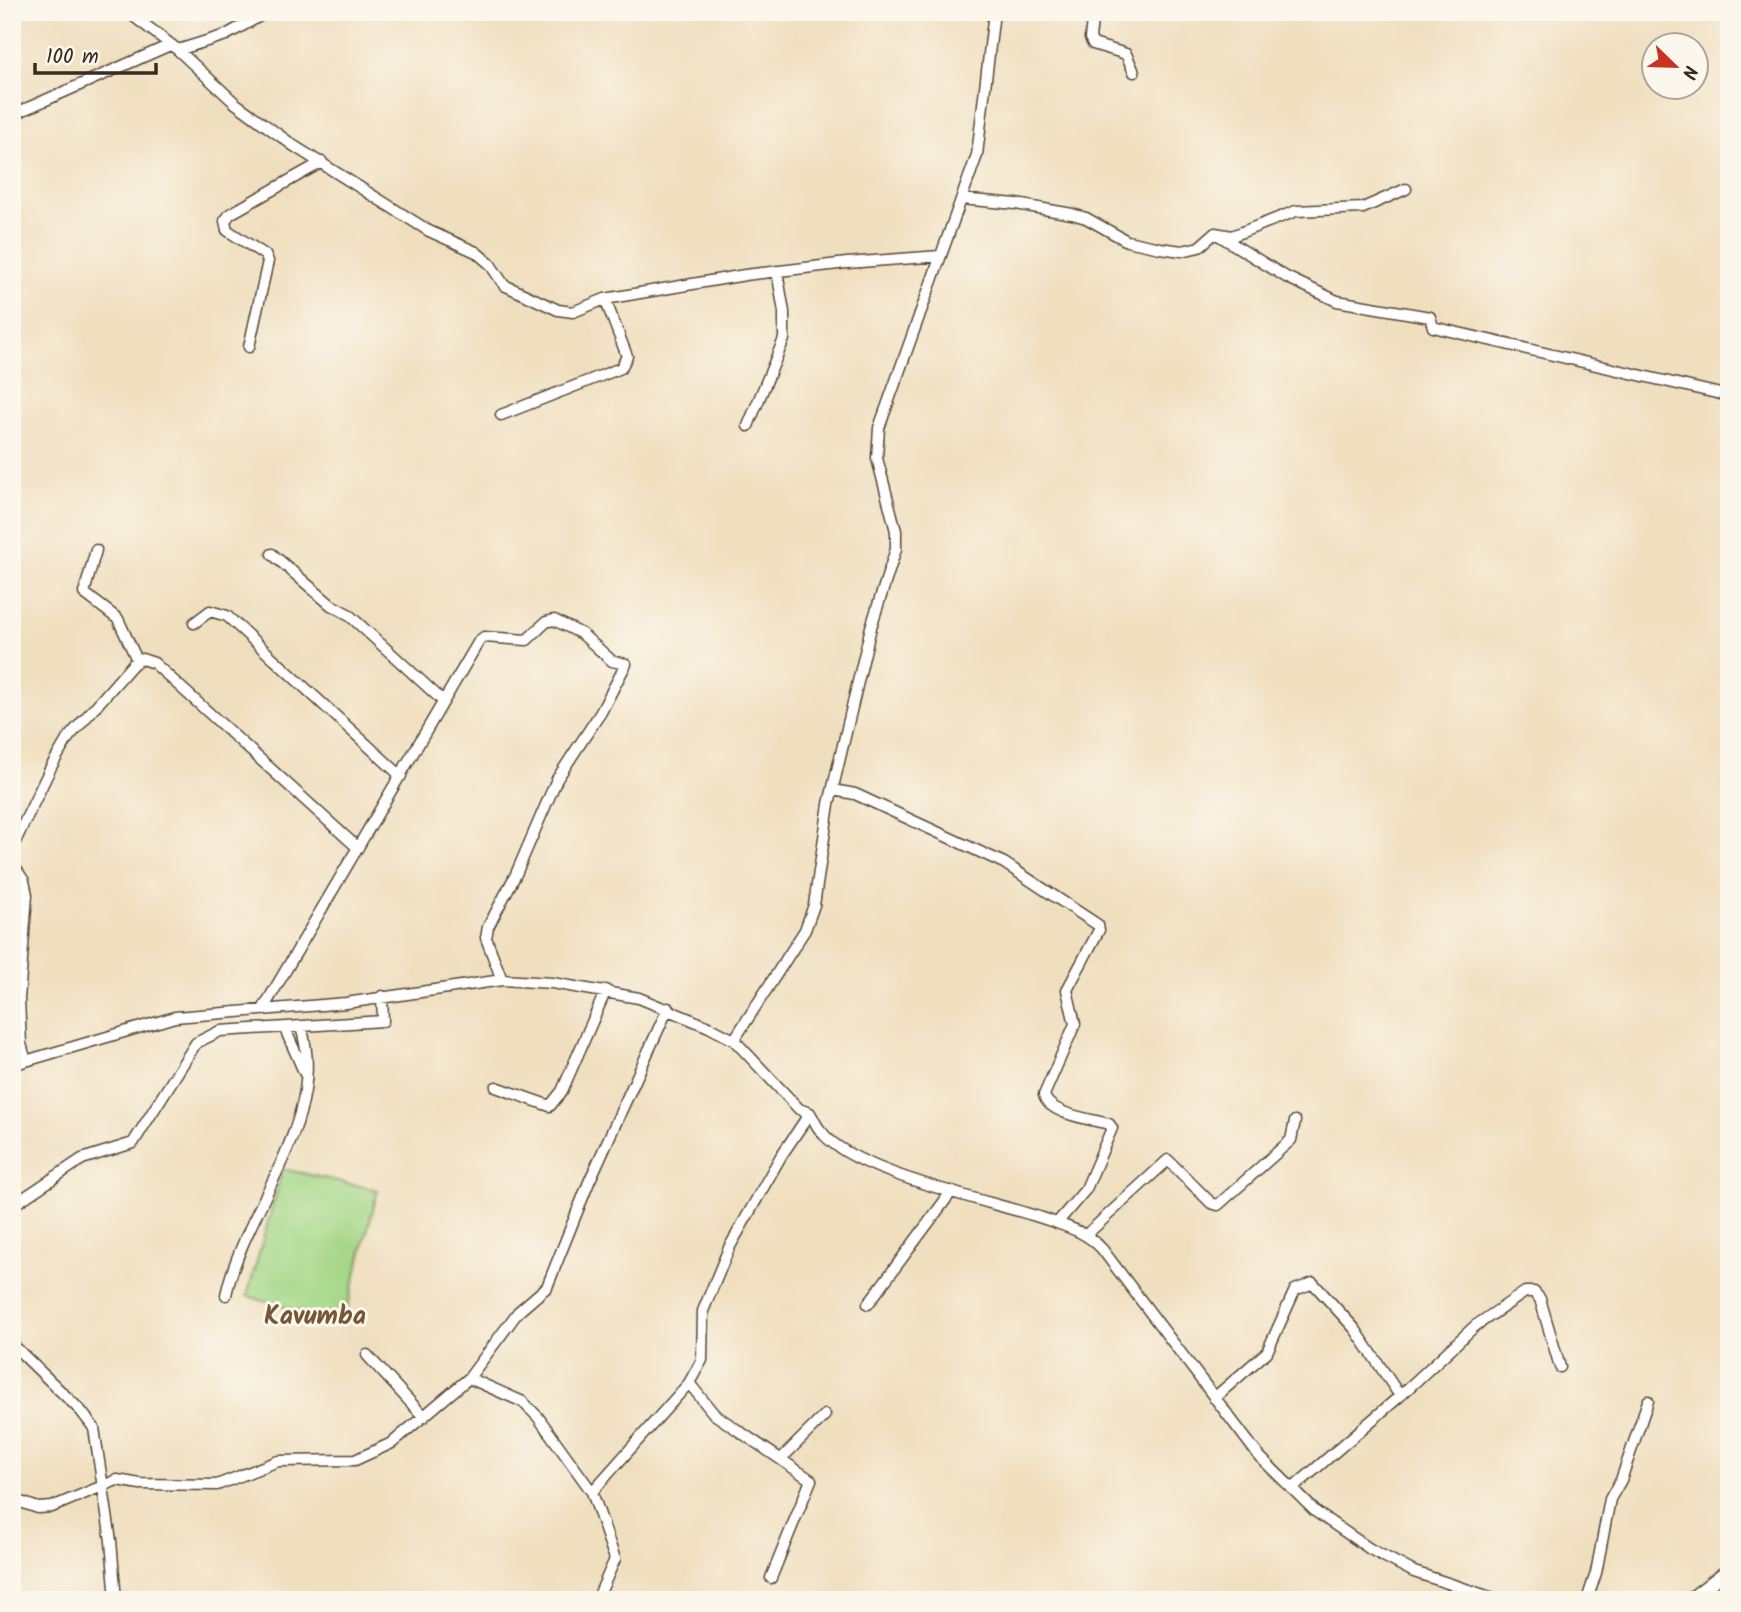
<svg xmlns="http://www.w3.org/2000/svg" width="1741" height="1612" viewBox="0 0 1741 1612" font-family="Kalam,sans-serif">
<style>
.green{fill:#a5d787;stroke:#708052;stroke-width:2}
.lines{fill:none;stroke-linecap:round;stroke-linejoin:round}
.minor-casing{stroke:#564536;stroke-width:13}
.major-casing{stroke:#564536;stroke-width:15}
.minor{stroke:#fff;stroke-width:10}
.major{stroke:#fff;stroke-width:12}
.labels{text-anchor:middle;stroke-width:6;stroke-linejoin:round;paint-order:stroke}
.quarter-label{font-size:26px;font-weight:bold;fill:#755736;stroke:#fbf7ec}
</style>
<rect width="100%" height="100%" fill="#fbf7ec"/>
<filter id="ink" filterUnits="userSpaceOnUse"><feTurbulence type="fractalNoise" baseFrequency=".0143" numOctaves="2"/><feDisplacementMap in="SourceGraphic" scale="14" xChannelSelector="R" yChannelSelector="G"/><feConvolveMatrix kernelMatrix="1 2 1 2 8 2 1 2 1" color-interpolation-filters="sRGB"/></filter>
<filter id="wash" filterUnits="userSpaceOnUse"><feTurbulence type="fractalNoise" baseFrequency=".00686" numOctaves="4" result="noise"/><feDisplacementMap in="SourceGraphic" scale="28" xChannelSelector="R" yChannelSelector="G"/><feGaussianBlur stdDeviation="1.57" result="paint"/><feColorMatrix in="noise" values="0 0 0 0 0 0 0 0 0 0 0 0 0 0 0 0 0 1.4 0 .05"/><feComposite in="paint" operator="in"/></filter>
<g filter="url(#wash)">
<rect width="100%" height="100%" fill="#f0dfbf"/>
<path class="green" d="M283,1169L378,1190L343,1324L247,1296Z"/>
</g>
<g filter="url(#ink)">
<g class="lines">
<g class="minor-casing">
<path id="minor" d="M128,12L178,50L235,103L294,146L429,231L476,252L490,264L504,285L558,310L573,312L605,299L745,275L847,263L940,256
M1093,12L1090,38L1093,44L1126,54L1134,72
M178,50L226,35L267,12
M12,115L170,45
M961,199L1016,204L1072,214L1086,218L1127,241L1160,248L1182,251L1199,247L1215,233L1232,236L1296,211L1363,208L1406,189
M1215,233L1286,277L1337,301L1430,317L1433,327L1729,396
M249,347L268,261L265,255L227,230L225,221L230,214L322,162
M501,415L621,368L627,356L605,299
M748,426L784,339V312L777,271
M96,550L84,593L118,619L137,660
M272,554L331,605L348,614L443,701
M194,623L210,611L227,616L401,776
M833,790L855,794L1004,863L1098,925L1099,930L1067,990L1075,1024L1044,1095C1049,1115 1092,1119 1109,1124L1112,1128L1086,1189L1057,1223
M12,848L51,767L68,738L133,664L142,659L154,663L358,848
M12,863L24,881L27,895L19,999L21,1044L26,1061
M263,1009L479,641L484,637L527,640L546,622L554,620L582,634L612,661L626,664L601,712L557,779L516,874L488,927L486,938L502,980
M285,1029L305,1074
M734,1040L805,930L814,905L829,804L871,627L896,549V531L877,458L879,428L977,155L994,12
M12,1065L175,1017L346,1003L502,980L552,983L639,998L709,1027L734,1040L799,1109L810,1113C814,1119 816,1126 821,1131C850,1172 991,1201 1042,1218C1065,1226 1086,1231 1102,1249L1259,1456L1316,1512L1370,1549L1414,1572L1499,1600
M496,1087L550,1106L562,1091L606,990
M12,1206L82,1159L133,1143L196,1043L220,1031L383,1021L382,996
M1087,1234L1168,1160L1211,1203L1218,1205L1291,1140L1295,1121
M226,1295C245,1206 330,1119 301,1027
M868,1304L952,1191
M12,1344L81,1411L94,1428L111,1541L116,1600
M367,1355L424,1417
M469,1378L518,1312L547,1287L589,1182L668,1008
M689,1383L714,1414L811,1480L771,1578
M1214,1398L1267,1352L1295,1290L1313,1283L1355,1329L1400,1396
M782,1458L825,1415
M1292,1489L1400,1396L1475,1326L1525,1292H1534L1540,1299L1560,1367
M592,1492L689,1383L702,1360L703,1311L729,1248L781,1156L810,1113
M12,1499L38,1508L52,1507L117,1480L140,1484L217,1485L278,1461L355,1460L392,1443L469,1378L523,1402L538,1417L592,1492L615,1559L597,1600
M1587,1600L1596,1573L1610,1499L1621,1480L1648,1401"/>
</g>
<g class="major-casing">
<path id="major" d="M1689,1600L1729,1569"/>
</g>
<use href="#minor" class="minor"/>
<use href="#major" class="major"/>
</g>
</g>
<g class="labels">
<g class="quarter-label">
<text x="315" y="1324">Kavumba</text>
</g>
</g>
<rect width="1741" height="1612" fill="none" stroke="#fbf7ec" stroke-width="42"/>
<g transform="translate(1675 66) rotate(113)"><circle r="33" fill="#fbf7ec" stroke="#aea59a" stroke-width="2"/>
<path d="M0-5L12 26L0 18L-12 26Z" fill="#c8321e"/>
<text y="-10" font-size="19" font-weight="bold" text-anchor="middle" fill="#3b2a1e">N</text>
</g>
<path d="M35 63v10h121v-10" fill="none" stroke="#3b2a1e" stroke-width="3.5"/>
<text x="46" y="63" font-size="21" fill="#3b2a1e" stroke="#fbf7ec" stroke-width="5" paint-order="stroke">100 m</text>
</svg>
